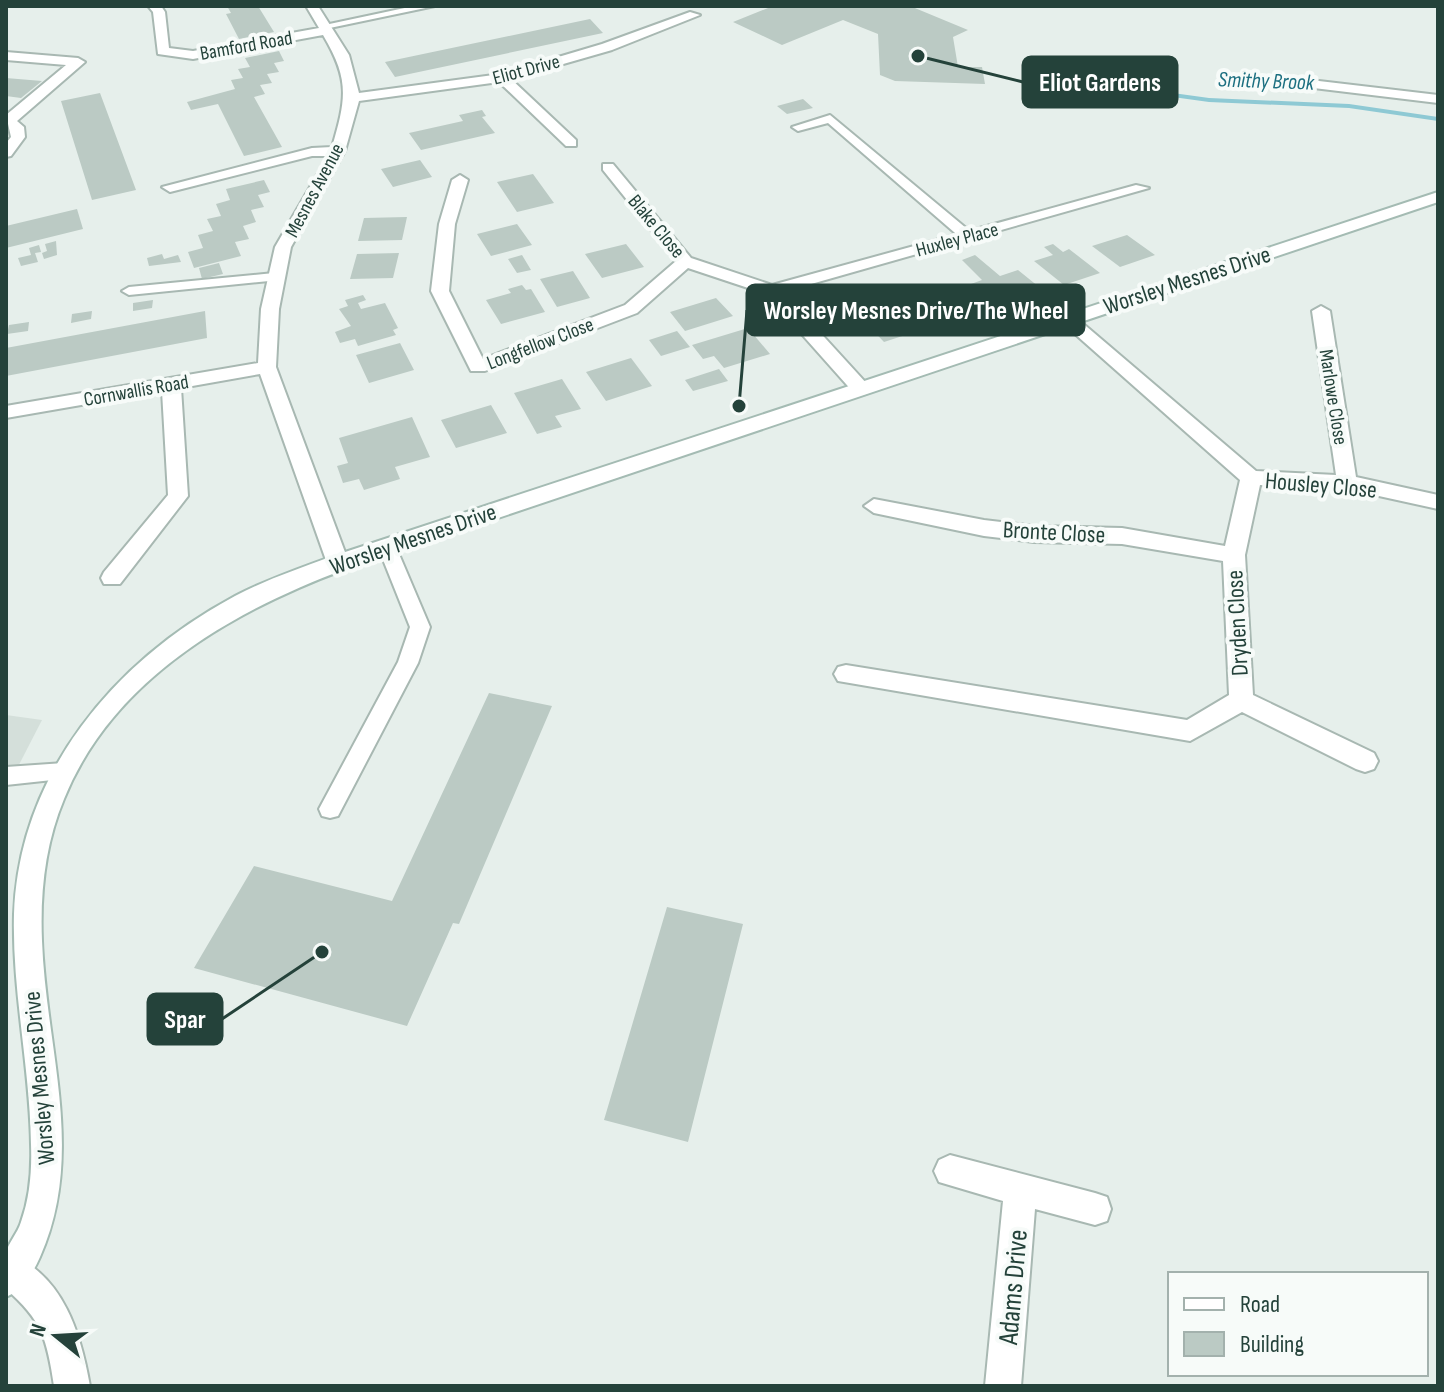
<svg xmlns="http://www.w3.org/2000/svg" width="1444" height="1392" viewBox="0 0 1444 1392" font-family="'Sofia Sans Condensed',sans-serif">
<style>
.built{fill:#d4dfda}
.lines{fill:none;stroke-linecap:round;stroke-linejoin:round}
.stream{fill:#8ec9d4;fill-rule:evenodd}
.building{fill:#bbcac4}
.lane-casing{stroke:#a8b8b2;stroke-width:4}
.street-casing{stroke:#a8b8b2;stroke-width:4}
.secondary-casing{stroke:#a4bbb3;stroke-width:4}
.lane{fill:#fff;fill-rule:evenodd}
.street{fill:#fff;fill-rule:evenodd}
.secondary{fill:#fff;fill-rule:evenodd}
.labels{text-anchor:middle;stroke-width:8;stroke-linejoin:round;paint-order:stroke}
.far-street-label{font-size:20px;fill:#24423a;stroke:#f7fbf9}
.far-water-label{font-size:22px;font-style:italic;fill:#1c6f80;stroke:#f7fbf9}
.street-label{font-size:24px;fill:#24423a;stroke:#f7fbf9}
.near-street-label{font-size:28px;fill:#24423a;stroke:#f7fbf9}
.leader{fill:none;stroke:#24423a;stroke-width:3}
.callout-dot{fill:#24423a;stroke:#f7fbf9;stroke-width:3}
.callout{fill:#24423a;stroke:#24423a;stroke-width:3}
.callout-label{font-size:26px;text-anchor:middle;font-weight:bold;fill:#fff}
</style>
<rect width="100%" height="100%" fill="#e6efeb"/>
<path class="built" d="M6,715L42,720L6,790Z"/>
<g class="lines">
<path class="stream" d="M1151,90L1209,98L1349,104L1438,117V121L1349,108L1209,102L1151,94L1092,95L1088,93L1092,91Z"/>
</g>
<path class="building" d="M227,6H258L274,32L239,39L226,14L231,13Z
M773,6H910L968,30L953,37L958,67H982L985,84L895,81L880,75L878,34L843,20L782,45L733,22Z
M590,19L603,33L395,77L385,62Z
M279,51L284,61L274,63L279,72L267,74L272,83L260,85L265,94L254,97L282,147L244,156L218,104L191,110L187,102L235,89L231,80L243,78L238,69L250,67L245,58Z
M6,78L42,81L21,98L6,96Z
M100,93L136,190L92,200L61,101Z
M803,99L813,108L787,114L777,106Z
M482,110L486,116L482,117L495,133L421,150L409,133L463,121L459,115Z
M420,160L432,177L393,187L381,169Z
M533,174L554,203L517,212L497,182Z
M264,180L270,192L258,195L264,207L251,210L256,222L243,226L249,239L235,242L241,256L194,268L188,252L203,248L198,235L213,231L207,219L221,216L216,204L230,200L226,189Z
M77,209L83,229L6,248V226Z
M407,217L402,240L358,241L364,218Z
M517,224L532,245L491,256L477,234Z
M1127,235L1155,255L1120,267L1092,246Z
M56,241L57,255L44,259L42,253L47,251L45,244Z
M626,244L644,267L602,278L585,254Z
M1053,244L1063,252L1069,249L1100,273L1064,285L1034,261L1053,255L1044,247Z
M39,245L41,252L35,253L38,262L21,266L18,258L31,255L29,248Z
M399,253L393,278L350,279L357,254Z
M162,254L164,259L178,255L181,262L149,266L147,258Z
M522,255L531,270L517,273L508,259Z
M975,255L1000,276L1018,270L1044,291L997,307L971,284L982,280L962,260Z
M219,263L223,274L202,279L199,268Z
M573,271L590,298L557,307L540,279Z
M957,284L987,310L948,322L919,296Z
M522,285L526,290L531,289L545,312L501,324L486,300L511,293L508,289Z
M363,295L366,300L358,303L361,309L385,303L398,328L393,330L396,335L358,346L355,339L340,343L335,332L351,326L339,309L348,306L345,300Z
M716,298L733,316L685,331L670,312Z
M153,300L152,308L133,311V303Z
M900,306L924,329L884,342L861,318Z
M92,311L91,319L71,323L72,314Z
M205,311L207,338L6,376V348Z
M29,322L28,331L7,334L9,325Z
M748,328L770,354L724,368L714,356L703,359L692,345Z
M677,331L690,347L661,356L649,340Z
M400,343L414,370L369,383L356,355Z
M631,358L652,386L606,401L586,372Z
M719,369L728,381L693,391L685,380Z
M562,379L581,409L555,416L562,427L537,434L514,393Z
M491,405L507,433L456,448L441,420Z
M412,417L430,457L395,467L400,479L364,490L359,479L343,483L337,466L348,463L339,438Z
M489,693L552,706L459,924L453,923L407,1026L194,968L254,866L392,901Z
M667,907L743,924L688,1142L604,1120Z"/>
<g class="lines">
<g class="lane-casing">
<path id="lane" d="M414,6H435L325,29L320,26Z
M830,115L972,233V239H962L828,123L798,131L792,127Z
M274,273L281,277L279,280L129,295L122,291L129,287Z
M387,541L396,547L430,627L418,663L338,816L330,818L322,816L319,809L398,662L410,627L378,547Z
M64,763L71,766L75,772L71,778L6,785V767Z"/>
</g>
<g class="street-casing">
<path id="street" d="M148,6H161L165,12L169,48L193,51L319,28L306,6H318L349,55L359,93L501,74L602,44L690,12L700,15L612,50L511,79L576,140V146H566L499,82L359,101L345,151L291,247L279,309L276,367L349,563L346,569H330L327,563L260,374L181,388L188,496L120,584H104L101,578L104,572L168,495L162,391L6,418V406L258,363L261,309L275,247L328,156H312L170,192L162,187L312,148L332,147C346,99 350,80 323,35L193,59L158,54L153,12Z
M6,52L78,58L85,62L17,121L24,127L25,137L11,156L6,157V143L11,137L6,115L66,65L6,60Z
M1302,79L1438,95V103L1297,86V80Z
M603,164H613L691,258L772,285L1136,185L1149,188L783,292L868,385V393H854L766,294L688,268L637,313L485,371H471L431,291L439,224L452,180L460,175L468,180L455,224L449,291L483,359L625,305L676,261L603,170Z
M1321,306L1330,311L1356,477L1438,495V509L1347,489L1260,485L1245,555L1253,695L1374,753L1378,761L1374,769L1365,772L1356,769L1242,712L1190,741L838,681L834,674L838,667L846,665L1187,720L1229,695L1223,561L1122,544L1034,542L984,536L874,513L864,506L874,499L984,520L1034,526L1122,528L1225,546L1240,480L1058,319L1067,314L1073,315L1256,471L1336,475L1312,311Z
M950,1155L1095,1193L1107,1197L1111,1209L1107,1221L1095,1225L1035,1209L1021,1386H985L1003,1201L939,1182L934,1171L939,1160Z
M12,1255C64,1277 81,1335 90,1386H54C47,1339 42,1320 6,1289V1258Z"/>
</g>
<g class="secondary-casing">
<path id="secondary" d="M1438,192V202L346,569C232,611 112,680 64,799C45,844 40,893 42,941C46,1050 86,1153 40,1257C33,1273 23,1290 6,1297C6,1283 4,1268 6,1254C7,1244 18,1233 21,1222C30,1197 32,1170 31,1144C30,1067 12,992 14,914C19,774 114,661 235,596C265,580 298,569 330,557Z"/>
</g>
<use href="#lane" class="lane"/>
<use href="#street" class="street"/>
<use href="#secondary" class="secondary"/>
</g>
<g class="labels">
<g class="far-street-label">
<text transform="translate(246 45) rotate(-10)" y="7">Bamford Road</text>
<text transform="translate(526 69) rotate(-15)" y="7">Eliot Drive</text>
<text transform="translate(314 190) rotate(-62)" y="7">Mesnes Avenue</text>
<text transform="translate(657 226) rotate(50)" y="7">Blake Close</text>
<text transform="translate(957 239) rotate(-15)" y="7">Huxley Place</text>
<text transform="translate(540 343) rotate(-21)" y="7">Longfellow Close</text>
<text transform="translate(136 390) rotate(-10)" y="7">Cornwallis Road</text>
<text transform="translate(1334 397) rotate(81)" y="7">Marlowe Close</text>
</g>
<g class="far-water-label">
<text transform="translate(1266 80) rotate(2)" y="8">Smithy Brook</text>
</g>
<g class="street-label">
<text transform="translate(1187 280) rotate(-18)" y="8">Worsley Mesnes Drive</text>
<text transform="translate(1321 485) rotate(5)" y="8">Housley Close</text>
<text transform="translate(1054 532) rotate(3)" y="8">Bronte Close</text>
<text transform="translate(413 539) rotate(-19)" y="8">Worsley Mesnes Drive</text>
<text transform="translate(1237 623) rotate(-93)" y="8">Dryden Close</text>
<text transform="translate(39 1078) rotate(-95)" y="8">Worsley Mesnes Drive</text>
</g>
<g class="near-street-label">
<text transform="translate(1012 1287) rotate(-85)" y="10">Adams Drive</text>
</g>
</g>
<path class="leader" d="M918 56L1023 82M739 406L747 310M322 952L222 1019"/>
<g class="callout-dot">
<circle cx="918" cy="56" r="8"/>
<circle cx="739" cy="406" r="8"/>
<circle cx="322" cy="952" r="8"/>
</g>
<g class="callout">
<rect x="1023" y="57" width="154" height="50" rx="8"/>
<rect x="747" y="285" width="337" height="50" rx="8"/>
<rect x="148" y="994" width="74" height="50" rx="8"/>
</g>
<g class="callout-label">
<text x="1100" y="91">Eliot Gardens</text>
<text x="916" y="319">Worsley Mesnes Drive/The Wheel</text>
<text x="185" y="1028">Spar</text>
</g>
<rect width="1444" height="1392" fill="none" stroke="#24423a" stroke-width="16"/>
<rect x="1168" y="1272" width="260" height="104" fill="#f7fbf9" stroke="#a3b1ad" stroke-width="2"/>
<rect x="1184" y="1298" width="40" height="12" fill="#ffffff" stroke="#a3b1ad" stroke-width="2"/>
<text x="1240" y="1312" font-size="24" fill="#24423a">Road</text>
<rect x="1184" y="1332" width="40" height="24" fill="#bbcac4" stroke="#a3b1ad" stroke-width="2"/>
<text x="1240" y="1352" font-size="24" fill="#24423a">Building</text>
<g transform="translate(56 1336) rotate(288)" stroke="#f7fbf9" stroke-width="6" paint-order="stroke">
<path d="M0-6L14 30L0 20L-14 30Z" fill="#24423a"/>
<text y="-12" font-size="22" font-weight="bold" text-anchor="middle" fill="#24423a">N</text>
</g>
</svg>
